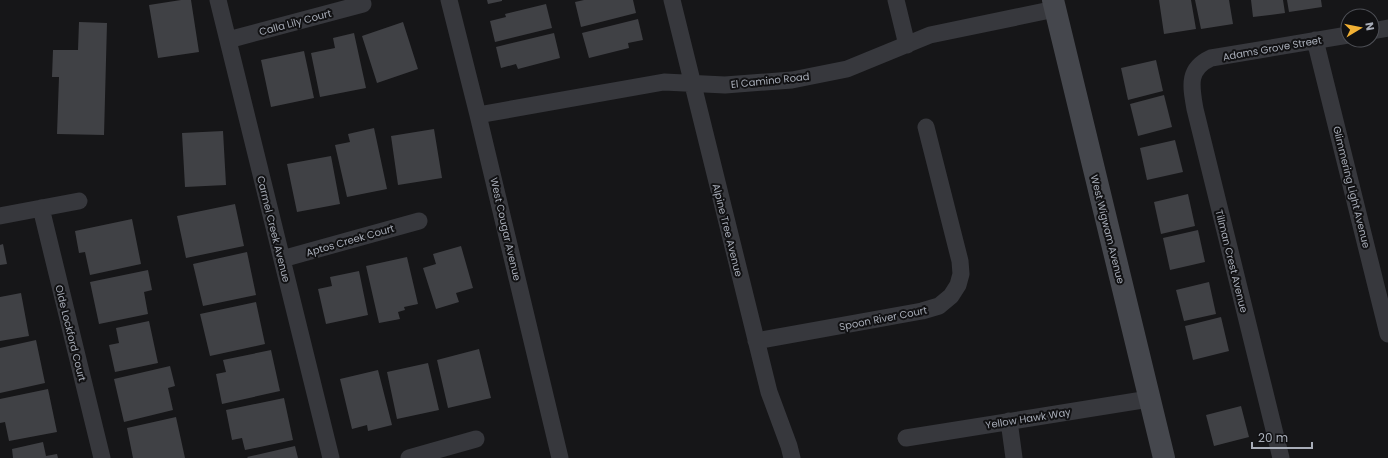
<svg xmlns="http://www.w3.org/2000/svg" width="1388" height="458" viewBox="0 0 1388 458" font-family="Poppins,sans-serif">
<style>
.building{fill:#404145}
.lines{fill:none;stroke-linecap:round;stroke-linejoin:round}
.street{stroke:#37383d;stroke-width:17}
.secondary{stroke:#45474d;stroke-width:22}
.labels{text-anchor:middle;stroke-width:4;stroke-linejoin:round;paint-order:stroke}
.street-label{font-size:10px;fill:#a8adb8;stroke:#111113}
</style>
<rect width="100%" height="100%" fill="#161618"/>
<path class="building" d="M181,0H191L199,52L158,58L149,5Z
M487,0H502V1L488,4Z
M584,0H633L636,13L581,27L575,2Z
M1159,0H1191L1196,29L1164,34Z
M1195,0H1229L1233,24L1201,29Z
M1251,0H1283L1285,13L1253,17Z
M1287,0H1321L1322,7L1289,12Z
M546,4L552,28L495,42L490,21L506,17L505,14Z
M638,19L643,40L628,43L629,48L589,58L582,33Z
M79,22L107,23L104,135L57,134L59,77H52L53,50H78Z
M403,22L418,69L377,83L362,36Z
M354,33L366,88L320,97L311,53L335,48L333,38Z
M554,33L560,58L518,69L516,64L501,68L496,47Z
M304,51L314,98L271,107L261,60Z
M1156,60L1163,91L1128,100L1121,68Z
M1164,95L1172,127L1138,136L1130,104Z
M374,128L387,189L347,197L335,145L350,142L348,134Z
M434,129L442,178L398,185L391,136Z
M223,131L226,185L185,187L182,133Z
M1175,140L1183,172L1147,180L1140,148Z
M331,156L340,204L297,212L287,164Z
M1188,194L1195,226L1161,234L1154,202Z
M235,204L244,246L186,258L177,216Z
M132,219L141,264L90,275L85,252L79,253L75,231Z
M1198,230L1205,262L1170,270L1163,238Z
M3,244L7,264L0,265V245Z
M461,246L473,288L456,293L459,302L436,309L423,268L436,264L433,254Z
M247,252L256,295L203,306L193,264Z
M407,257L418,304L404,307L405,310L398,312L400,319L379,323L366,266Z
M148,270L152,290L144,292L148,314L99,324L90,282Z
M359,271L368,315L326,324L318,289L332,286L330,277Z
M1209,282L1216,314L1184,321L1176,290Z
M21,293L29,336L0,341V297Z
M256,302L265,344L210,356L200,314Z
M1221,317L1229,351L1193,360L1185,326Z
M149,321L158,363L115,372L109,345L119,343L116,328Z
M36,340L45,383L0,393V348Z
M479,349L491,398L448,408L437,360Z
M271,350L280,391L222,404L216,374L226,372L223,360Z
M428,363L439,410L397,419L387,372Z
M170,366L175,386L168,388L173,410L124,422L114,379Z
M378,370L392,425L368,431L367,425L352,429L340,379Z
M48,389L57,432L9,441L5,422L0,423V399Z
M284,398L293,440L245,450L242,438L232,440L226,410Z
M1241,406L1249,437L1214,446L1206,415Z
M176,417L185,458H133L127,428Z
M43,442L46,456L57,454L58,458H13L12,449Z
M295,446L298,458H248L247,457Z"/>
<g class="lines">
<path class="street" d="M218,0L331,458
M449,0L478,115L560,458
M672,0L769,392L789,446L792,458
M896,0L907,45
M1372,31L1388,28
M228,40L363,4
M1315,40L1388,334
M478,115L664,82L725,85L792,80L847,69L930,35L1055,9
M41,208L102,458
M0,216L79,201
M282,259L419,221
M756,341L922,311L939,306L951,296L958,285L961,274L960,261L926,127
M1009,421L1014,458
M906,438L1149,399
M409,458L476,439
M1281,458L1195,109C1191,86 1187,69 1211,58L1348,35"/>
<path class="secondary" d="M1053,0L1164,458"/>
</g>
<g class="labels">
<g class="street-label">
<text transform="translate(295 22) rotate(-15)" y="4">Calla Lily Court</text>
<text transform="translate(1272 48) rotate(-10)" y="4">Adams Grove Street</text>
<text transform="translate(770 80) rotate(-6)" y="4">El Camino Road</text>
<text transform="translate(1352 187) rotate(76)" y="4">Glimmering Light Avenue</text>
<text transform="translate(274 229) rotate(76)" y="4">Carmel Creek Avenue</text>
<text transform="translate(506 229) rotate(77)" y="4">West Cougar Avenue</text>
<text transform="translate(1108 229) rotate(76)" y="4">West Wigwam Avenue</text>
<text transform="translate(728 230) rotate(76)" y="4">Alpine Tree Avenue</text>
<text transform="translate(350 240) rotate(-16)" y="4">Aptos Creek Court</text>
<text transform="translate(1232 261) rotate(76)" y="4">Tillman Crest Avenue</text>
<text transform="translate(883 318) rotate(-11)" y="4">Spoon River Court</text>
<text transform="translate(71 333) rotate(76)" y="4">Olde Lockford Court</text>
<text transform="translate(1028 418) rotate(-9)" y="4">Yellow Hawk Way</text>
</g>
</g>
<g transform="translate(1360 28) rotate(80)"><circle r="19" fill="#111113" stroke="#4d4f55"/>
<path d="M0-3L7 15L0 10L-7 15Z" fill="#f2b134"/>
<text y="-6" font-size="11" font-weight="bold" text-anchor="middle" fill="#a8adb8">N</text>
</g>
<path d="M1252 442v6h60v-6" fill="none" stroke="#a8adb8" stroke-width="2"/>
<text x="1258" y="442" font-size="12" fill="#a8adb8" stroke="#111113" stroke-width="3" paint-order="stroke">20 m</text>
</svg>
